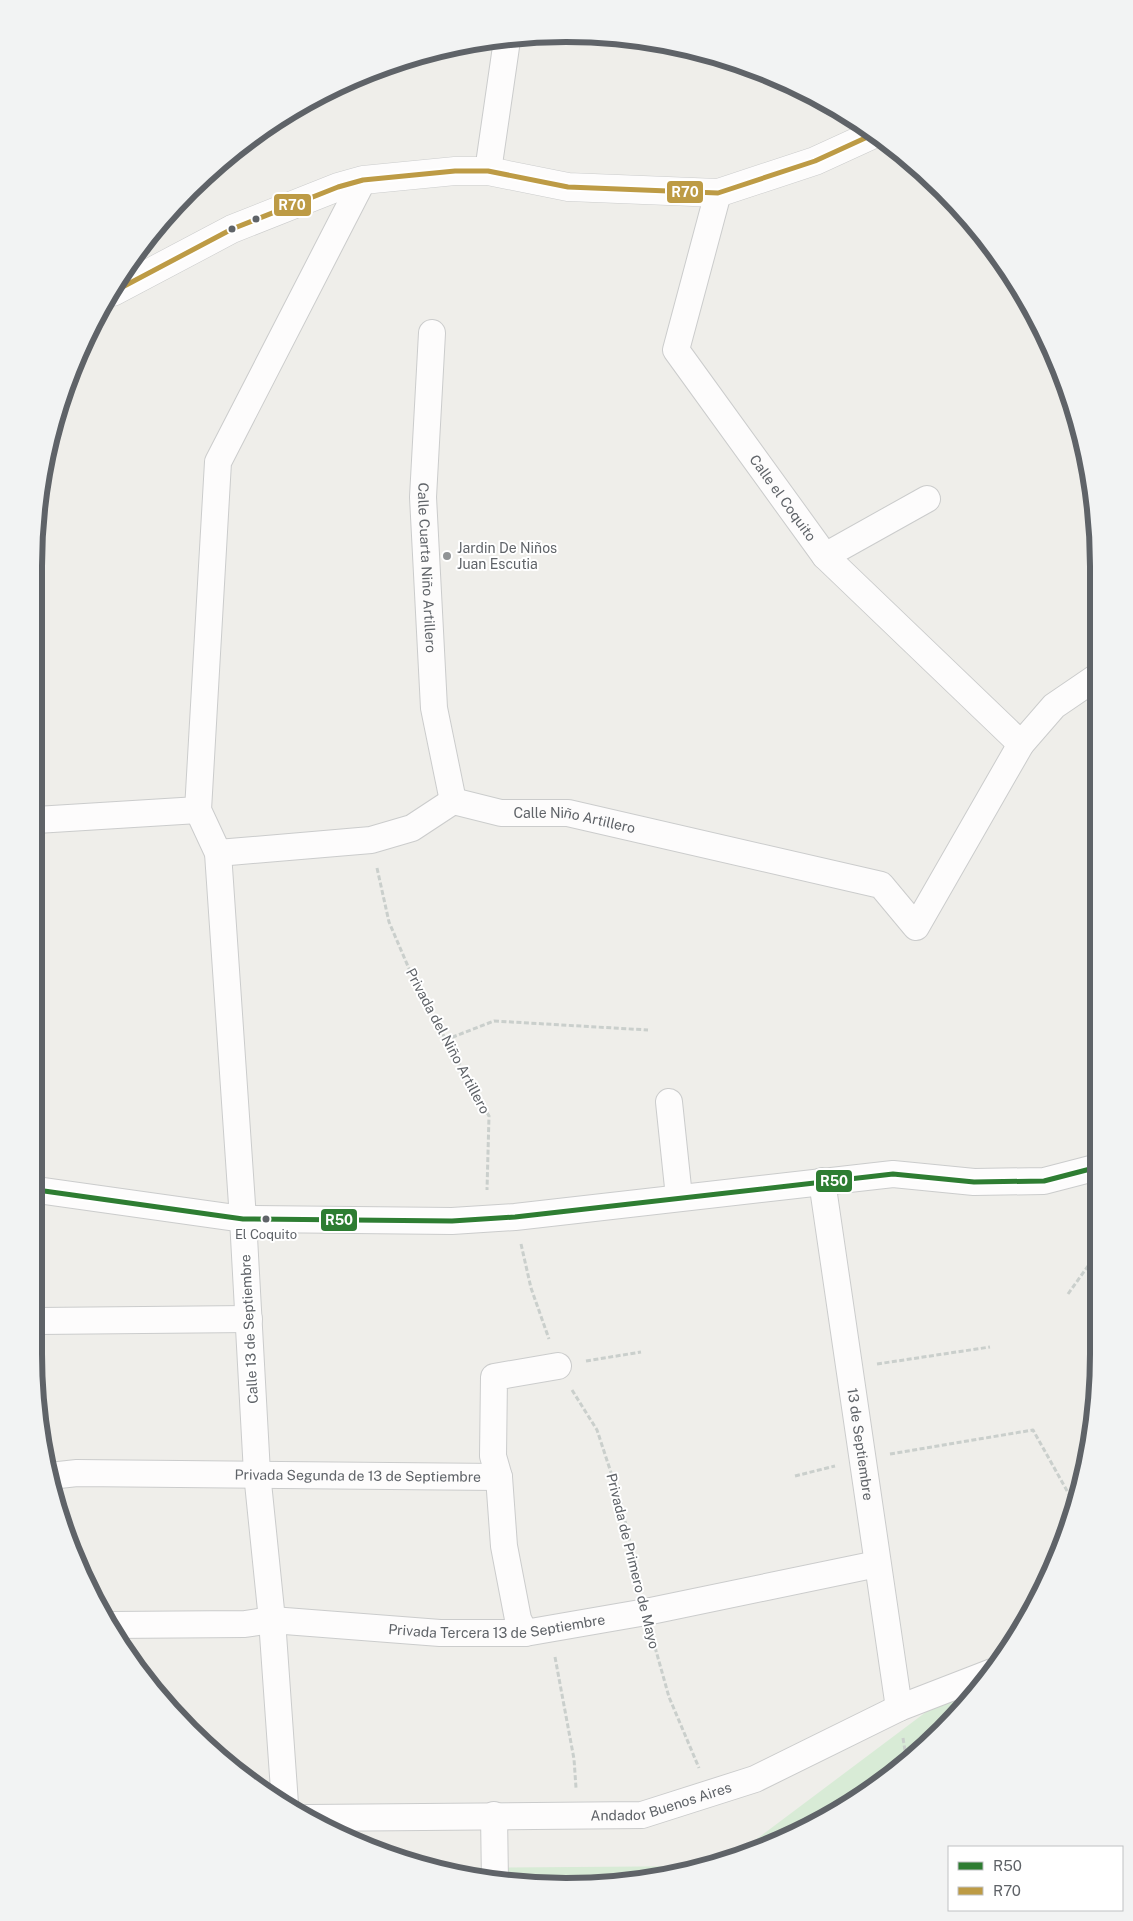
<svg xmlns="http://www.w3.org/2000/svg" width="1133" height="1921" viewBox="0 0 1133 1921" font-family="'Public Sans',sans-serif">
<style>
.green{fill:#d8ebd6}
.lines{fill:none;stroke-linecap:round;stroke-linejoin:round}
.minor-casing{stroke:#cbcccc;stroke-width:28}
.tertiary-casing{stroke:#cbcccc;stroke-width:29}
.path{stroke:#cacfcc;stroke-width:3;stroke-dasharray:5 2.5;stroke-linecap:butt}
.minor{stroke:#fdfcfc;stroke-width:26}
.tertiary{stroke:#fdfcfc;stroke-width:28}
.bus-1-casing{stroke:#fff;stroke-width:9}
.bus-2-casing{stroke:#fff;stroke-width:9}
.bus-1{stroke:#2e7d32;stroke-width:5}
.bus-2{stroke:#bd9b45;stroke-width:5}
.bus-dot{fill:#5f6368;stroke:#fff;stroke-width:2}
.poi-dot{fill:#919496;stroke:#fff;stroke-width:2}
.labels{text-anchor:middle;stroke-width:4;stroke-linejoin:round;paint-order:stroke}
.bus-label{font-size:13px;fill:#5f6368;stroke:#fff}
.street-label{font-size:14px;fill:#5f6368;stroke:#fff}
.poi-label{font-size:14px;fill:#5f6368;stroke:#fff;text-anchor:start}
.rim{fill:none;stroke:#5f6368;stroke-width:6}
.line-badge{stroke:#fff;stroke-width:2}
.badge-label{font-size:14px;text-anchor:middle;font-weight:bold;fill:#fff}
</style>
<rect width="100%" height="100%" fill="#efeeea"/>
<path class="green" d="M1010,1649L943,1731L891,1777L802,1832L726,1862Z
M709,1866L636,1883L566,1887L497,1883L433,1868Z"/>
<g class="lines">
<g class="minor-casing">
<g id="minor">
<path d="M488,171L507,40"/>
<path id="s1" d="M718,193L676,350L825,556L1021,744"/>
<path id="s2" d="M432,333L423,497L434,708L453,801"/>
<path d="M825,556L927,499"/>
<path d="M36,820L198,810"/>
<path id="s3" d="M218,853L371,840L412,828L453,801L501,813H568L881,885L916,927L1021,744L1054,706L1098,676"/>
<path d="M669,1102L679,1197"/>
<path id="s4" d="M822,1181L899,1708"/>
<path d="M37,1190L243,1219L452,1221L515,1217L893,1174L974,1182L1044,1181L1098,1167"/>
<path d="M38,1321L249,1319"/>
<path id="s5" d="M50,1476L77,1473L499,1477"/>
<path id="s6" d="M110,1625L245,1624L272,1620L440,1633H525L646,1612L877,1564"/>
<path d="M525,1633L518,1619L504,1546L499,1477L493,1456L494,1377L558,1366"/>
<path d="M285,1804L272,1620L257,1473L243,1219L218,853L198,810L218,462L363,180"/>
<path d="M494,1815L495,1882"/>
<path id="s7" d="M307,1818L642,1815L755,1779L899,1708L992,1672"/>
</g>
</g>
<g class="tertiary-casing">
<path id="tertiary" d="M113,292L232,229L338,187L363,180L455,171H488L568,187L718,193L815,161L874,134"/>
</g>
<path class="path" d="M377,868L389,922L419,992L489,1116L487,1190
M445,1040L494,1021L648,1030
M521,1244L531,1288L549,1339
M1068,1294L1098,1252
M586,1361L641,1352
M877,1364L990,1347
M572,1390L597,1430L621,1503L640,1586
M890,1454L1033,1430L1075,1505
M795,1476L835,1466
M653,1640L669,1697L699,1768
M555,1657L574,1759L576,1788
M903,1738L907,1763"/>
<use href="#minor" class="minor"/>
<use href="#tertiary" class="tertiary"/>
<g class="bus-1-casing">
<path id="bus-1" d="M37,1190L243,1219L452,1221L515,1217L893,1174L974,1182L1044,1181L1098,1167"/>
</g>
<g class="bus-2-casing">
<path id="bus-2" d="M113,292L232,229L338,187L363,180L455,171H488L568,187L718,193L815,161L874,134"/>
</g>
<use href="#bus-1" class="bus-1"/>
<use href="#bus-2" class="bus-2"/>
</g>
<g class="bus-dot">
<circle cx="256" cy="219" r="4.5"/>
<circle cx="232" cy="229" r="4.5"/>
<circle cx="266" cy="1219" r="4.5"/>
</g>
<circle class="poi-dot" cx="447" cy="556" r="5"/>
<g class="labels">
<g class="bus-label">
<text x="266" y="1239">El Coquito</text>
</g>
<g class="street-label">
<text dy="5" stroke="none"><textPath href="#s1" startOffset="345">Calle el Coquito</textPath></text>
<text dy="5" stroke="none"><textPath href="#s2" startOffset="235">Calle Cuarta Niño Artillero</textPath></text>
<text dy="5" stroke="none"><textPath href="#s3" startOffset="369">Calle Niño Artillero</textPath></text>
<text transform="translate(448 1041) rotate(62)" y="5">Privada del Niño Artillero</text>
<text transform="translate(249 1329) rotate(-93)" y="5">Calle 13 de Septiembre</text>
<text dy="5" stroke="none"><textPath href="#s4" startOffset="266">13 de Septiembre</textPath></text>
<text dy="5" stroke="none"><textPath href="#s5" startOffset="308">Privada Segunda de 13 de Septiembre</textPath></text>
<text transform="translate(633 1561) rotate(76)" y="5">Privada de Primero de Mayo</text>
<text dy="5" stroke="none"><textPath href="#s6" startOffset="388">Privada Tercera 13 de Septiembre</textPath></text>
<text dy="5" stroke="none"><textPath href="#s7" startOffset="356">Andador Buenos Aires</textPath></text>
</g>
<g class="poi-label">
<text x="457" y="553">Jardin De Niños<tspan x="457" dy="16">Juan Escutia</tspan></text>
</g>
</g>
<path d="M0 0H1133V1921H0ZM566 42H566A524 524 0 0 1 1090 566V1354A524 524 0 0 1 566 1878H566A524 524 0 0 1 42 1354V566A524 524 0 0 1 566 42Z" fill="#f2f3f3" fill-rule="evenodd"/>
<path class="rim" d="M566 42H566A524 524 0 0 1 1090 566V1354A524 524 0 0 1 566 1878H566A524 524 0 0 1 42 1354V566A524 524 0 0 1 566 42Z"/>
<g class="line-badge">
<rect x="666" y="180" width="38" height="24" rx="5" fill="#bd9b45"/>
<rect x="273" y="193" width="39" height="24" rx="5" fill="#bd9b45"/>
<rect x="815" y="1169" width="38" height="24" rx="5" fill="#2e7d32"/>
<rect x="320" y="1208" width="38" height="24" rx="5" fill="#2e7d32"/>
</g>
<g class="badge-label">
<text x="685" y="197">R70</text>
<text x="292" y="210">R70</text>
<text x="834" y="1186">R50</text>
<text x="339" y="1225">R50</text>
</g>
<rect x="948" y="1846" width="175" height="65" fill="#ffffff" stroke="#bfc1c3"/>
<rect x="958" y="1862" width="25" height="8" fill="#2e7d32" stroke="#bfc1c3"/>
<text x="993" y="1871" font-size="15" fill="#5f6368">R50</text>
<rect x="958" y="1887" width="25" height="8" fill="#bd9b45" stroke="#bfc1c3"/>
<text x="993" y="1896" font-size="15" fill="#5f6368">R70</text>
</svg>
